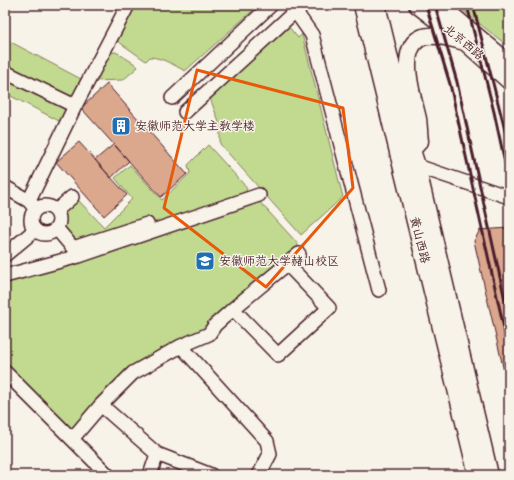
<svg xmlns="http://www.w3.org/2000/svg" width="514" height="480" viewBox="0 0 514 480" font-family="'Balsamiq Sans','LXGW WenKai TC',sans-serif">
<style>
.green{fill:#c1da90;stroke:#867c5e}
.building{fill:#dba88e;stroke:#4a1f2b}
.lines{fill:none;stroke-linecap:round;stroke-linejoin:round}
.minor-casing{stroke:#4a1f2b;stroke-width:16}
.major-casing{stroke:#4a1f2b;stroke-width:19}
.minor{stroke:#f7f3e8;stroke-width:13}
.major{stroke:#f7f3e8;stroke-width:16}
.rail{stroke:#4a1f2b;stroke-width:3}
.marked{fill:none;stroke:#e8590c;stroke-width:3;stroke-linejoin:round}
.labels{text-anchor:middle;stroke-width:3;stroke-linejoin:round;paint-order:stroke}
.street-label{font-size:12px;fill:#4a1f2b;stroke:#f7f3e8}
.poi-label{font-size:12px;fill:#4a1f2b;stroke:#f7f3e8;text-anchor:start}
</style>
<rect width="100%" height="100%" fill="#f7f3e8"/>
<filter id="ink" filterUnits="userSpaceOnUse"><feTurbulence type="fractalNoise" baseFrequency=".025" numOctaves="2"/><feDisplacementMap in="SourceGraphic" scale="8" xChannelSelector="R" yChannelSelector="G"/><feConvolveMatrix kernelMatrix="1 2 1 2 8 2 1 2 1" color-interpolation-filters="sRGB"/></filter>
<g filter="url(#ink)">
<path class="green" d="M132,5H259L185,71C174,65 163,58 150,57L146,61L116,40Z
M456,5H509V47Z
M289,27L298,38L302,34L343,197L301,235L220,144V125L210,98Z
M5,39L81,79L61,122L5,93Z
M116,52L135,64L138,67L123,80L93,81L108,53Z
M208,145L247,188L244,196L257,199L298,244V252L215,325L133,373L72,439L5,372V276L79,256L62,230L64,223L63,215L78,200L104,227L132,199L115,178L130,165L162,200L190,173L188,165Z"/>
<path class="building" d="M107,84L187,174L161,197L81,108Z
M79,142L127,195L104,216L56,162Z
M114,144L129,161L111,178L95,160Z
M509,228V393L474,241L480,230Z"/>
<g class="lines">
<g class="minor-casing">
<path id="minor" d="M291,5L312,35L379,290
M5,72L75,106
M172,98L271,5
M185,112L302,5
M417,166L509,197
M5,187L29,201L35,208
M29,201L75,106L128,5
M31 220a14 14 0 1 1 28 0a14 14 0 1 1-28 0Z
M56,211L72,197
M57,229L79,255
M73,248L147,224
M5,255L35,230
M5,276L79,256L259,195
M233,309L278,355L329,308L287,264
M181,346L267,441L270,454L259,475
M5,372L108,475
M101,405L157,454L211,475
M72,439L101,405L133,373L181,346L209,334L215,325L233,309L299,254
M150,475L157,454"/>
</g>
<g class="major-casing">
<path id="major" d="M362,5L477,475
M377,5L412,150L417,166L490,475
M417,5L465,42L509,81
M440,5L509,63
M412,150L420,141C419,134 419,126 418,119C414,100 395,47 423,37C436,33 453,39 465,42"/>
</g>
<use href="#minor" class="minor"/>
<use href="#major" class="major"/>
<path class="rail" d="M426,5L450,84L509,351
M435,5L457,82L509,318
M467,5L494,112L509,181
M473,5L509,146"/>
</g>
</g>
<path class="marked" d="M197,70L343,108L353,188L266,287L164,208Z"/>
<defs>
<g id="building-square" transform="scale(1)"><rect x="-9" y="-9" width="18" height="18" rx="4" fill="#1f6fb2" stroke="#f7f3e8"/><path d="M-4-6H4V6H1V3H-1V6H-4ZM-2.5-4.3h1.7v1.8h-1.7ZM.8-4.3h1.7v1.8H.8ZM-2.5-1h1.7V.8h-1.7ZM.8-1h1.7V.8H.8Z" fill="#fff"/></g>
<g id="university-square" transform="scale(1)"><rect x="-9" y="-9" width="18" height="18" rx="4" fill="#1f6fb2" stroke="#f7f3e8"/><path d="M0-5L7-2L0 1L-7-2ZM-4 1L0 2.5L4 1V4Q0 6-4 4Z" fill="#fff"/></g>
</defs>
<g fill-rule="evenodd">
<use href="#building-square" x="121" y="126"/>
<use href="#university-square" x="205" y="261"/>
</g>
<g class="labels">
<g class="street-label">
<text transform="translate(464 42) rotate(40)" y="4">北京西路</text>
<text transform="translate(420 240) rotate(76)" y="4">黄山西路</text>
</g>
<g class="poi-label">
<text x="135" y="130">安徽师范大学主教学楼</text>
<text x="219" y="265">安徽师范大学赭山校区</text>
</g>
</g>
<rect width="514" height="480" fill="none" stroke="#f7f3e8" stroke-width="20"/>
<rect x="10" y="10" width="494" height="460" fill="none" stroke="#4a1f2b" stroke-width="1.5" filter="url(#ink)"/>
</svg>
